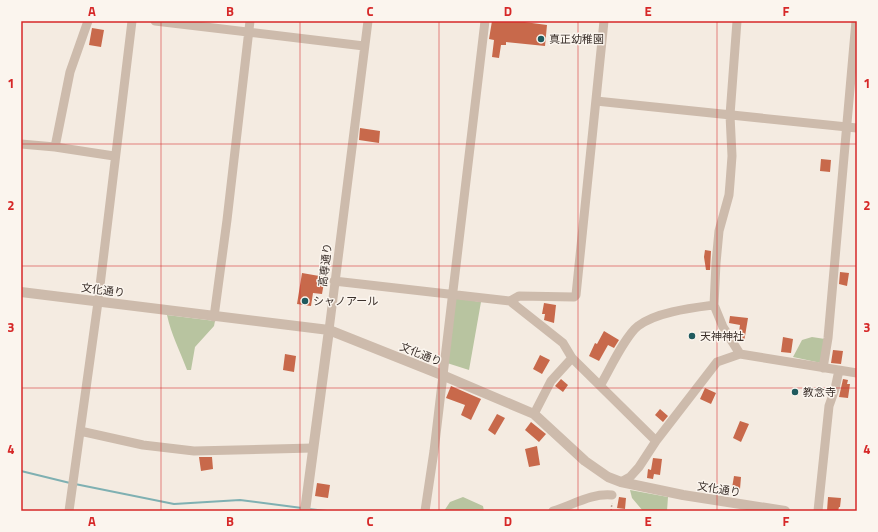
<svg xmlns="http://www.w3.org/2000/svg" width="878" height="532" viewBox="0 0 878 532" font-family="'Titillium Web','Noto Sans JP',sans-serif">
<style>
.green{fill:#b8c4a0}
.lines{fill:none;stroke-linecap:round;stroke-linejoin:round}
.stream{stroke:#7fb0b2;stroke-width:2}
.building{fill:#c8694b}
.path{stroke:#b9a596;stroke-width:1.5;stroke-dasharray:2 2;stroke-linecap:butt}
.minor{stroke:#cdbbac;stroke-width:9}
.tertiary{stroke:#cdbbac;stroke-width:10}
.grid{fill:none;stroke:#d62828;stroke-width:1;stroke-opacity:0.55}
.poi-dot{fill:#1f5a5e;stroke:#fbf5ee;stroke-width:1.5}
.labels{text-anchor:middle;stroke-width:3;stroke-linejoin:round;paint-order:stroke}
.poi-label{font-size:11px;fill:#3b302b;stroke:#fbf5ee;text-anchor:start}
.street-label{font-size:11px;fill:#3b302b;stroke:#fbf5ee}
.neatline{fill:none;stroke:#d62828;stroke-width:1.5}
.grid-label{font-size:13px;text-anchor:middle;font-weight:bold;fill:#d62828}
</style>
<rect width="100%" height="100%" fill="#f4ebe1"/>
<path class="green" d="M455,298L481,302L469,370L447,363Z
M167,315L215,321L214,326L195,347L191,370H187C180,351 171,334 167,315Z
M812,337L825,339L821,363L793,357L802,340Z
M630,490L668,497L667,511H643L632,498Z
M463,497L483,506L484,511H444L450,502Z"/>
<g class="lines">
<path class="stream" d="M21,471L70,483
M75,484L174,504L240,500L302,508
M308,509L327,511"/>
</g>
<path class="building" d="M492,21H517L547,25L545,46L506,42V45H501L499,58L492,57L494,40L489,39Z
M92,28L104,30L101,47L89,45Z
M360,128L380,131L379,143L359,140Z
M821,159L831,160L830,172L820,171Z
M705,250L711,251L710,270H706L704,257Z
M840,272L849,273L847,286L839,284Z
M302,273L325,277L322,294L313,293L311,306L297,304Z
M544,303L556,305L554,323L544,320L545,314H542Z
M730,316L748,318L744,342L739,341L738,339L740,325L729,323Z
M604,331L619,340L614,348L608,345L599,361L589,356L595,343L597,344Z
M783,337L793,339L791,353L781,352Z
M833,350L843,351L841,364L831,363Z
M285,354L296,356L294,372L283,370Z
M540,355L550,360L542,374L533,369Z
M561,379L568,385L563,392L555,386Z
M843,379L848,380L847,384H850L848,398L839,397Z
M451,386L481,399L471,420L461,415L465,405L446,398Z
M705,388L716,393L711,404L700,399Z
M660,409L668,416L663,422L655,415Z
M497,414L505,418L495,435L488,430Z
M740,421L749,424L741,442L733,438Z
M531,422L546,434L539,442L525,430Z
M537,446L540,465L529,467L525,449Z
M199,457H212L213,469L201,471Z
M653,458L662,459L660,475L654,474L653,479L647,478L648,469L651,470Z
M734,476L741,477L740,489L732,488Z
M317,483L330,485L328,498L315,496Z
M619,497L626,498L625,509L617,508Z
M828,497L841,498L840,507H839L838,511H827Z"/>
<g class="lines">
<path class="path" d="M611,511L612,503"/>
<path class="minor" d="M155,21L364,46
M737,21L730,115L732,156L730,183L729,195L719,231L716,263L714,305L723,327L740,354
M596,101L857,128
M21,144L55,147L114,156
M55,147L70,72L88,21
M334,281L510,301L563,343L572,358L656,441
M510,301L519,296L574,297L576,295L604,21
M214,317L227,220L250,21
M329,330L368,21
M823,368L828,338L856,21
M600,386C609,371 625,336 638,326C656,312 691,308 714,305
M534,414L551,381L572,358
M80,431L143,445L194,451L313,448
M621,482L630,477L639,467L656,441L717,362L740,354L857,373
M69,511L98,302L132,21
M425,511L434,451L485,21
M553,511C573,505 591,493 612,495
M818,511L829,406L835,389L839,370"/>
<path class="tertiary" d="M21,292L329,330L442,375L534,414L585,461L608,477L621,482L683,495L785,511
M305,511L329,330"/>
</g>
<path class="grid" d="M161,21V511M300,21V511M439,21V511M578,21V511M717,21V511M21,144H857M21,266H857M21,388H857"/>
<g class="poi-dot">
<circle cx="541" cy="39" r="4"/>
<circle cx="305" cy="301" r="4"/>
<circle cx="692" cy="336" r="4"/>
<circle cx="795" cy="392" r="4"/>
</g>
<g class="labels">
<g class="poi-label">
<text x="549" y="43">真正幼稚園</text>
<text x="313" y="305">シャノアール</text>
<text x="700" y="340">天神神社</text>
<text x="803" y="396">教念寺</text>
</g>
<g class="street-label">
<text transform="translate(325 265) rotate(-83)" y="4">高専通り</text>
<text transform="translate(103 290) rotate(7)" y="4">文化通り</text>
<text transform="translate(421 354) rotate(22)" y="4">文化通り</text>
<text transform="translate(719 489) rotate(9)" y="4">文化通り</text>
</g>
</g>
<rect width="878" height="532" fill="none" stroke="#fbf5ee" stroke-width="44"/>
<rect x="22" y="22" width="834" height="488" class="neatline"/>
<g class="grid-label">
<text x="92" y="16">A</text>
<text x="230" y="16">B</text>
<text x="370" y="16">C</text>
<text x="508" y="16">D</text>
<text x="648" y="16">E</text>
<text x="786" y="16">F</text>
<text x="11" y="88">1</text>
<text x="867" y="88">1</text>
<text x="11" y="210">2</text>
<text x="867" y="210">2</text>
<text x="11" y="332">3</text>
<text x="867" y="332">3</text>
<text x="11" y="454">4</text>
<text x="867" y="454">4</text>
<text x="92" y="526">A</text>
<text x="230" y="526">B</text>
<text x="370" y="526">C</text>
<text x="508" y="526">D</text>
<text x="648" y="526">E</text>
<text x="786" y="526">F</text>
</g>
</svg>
